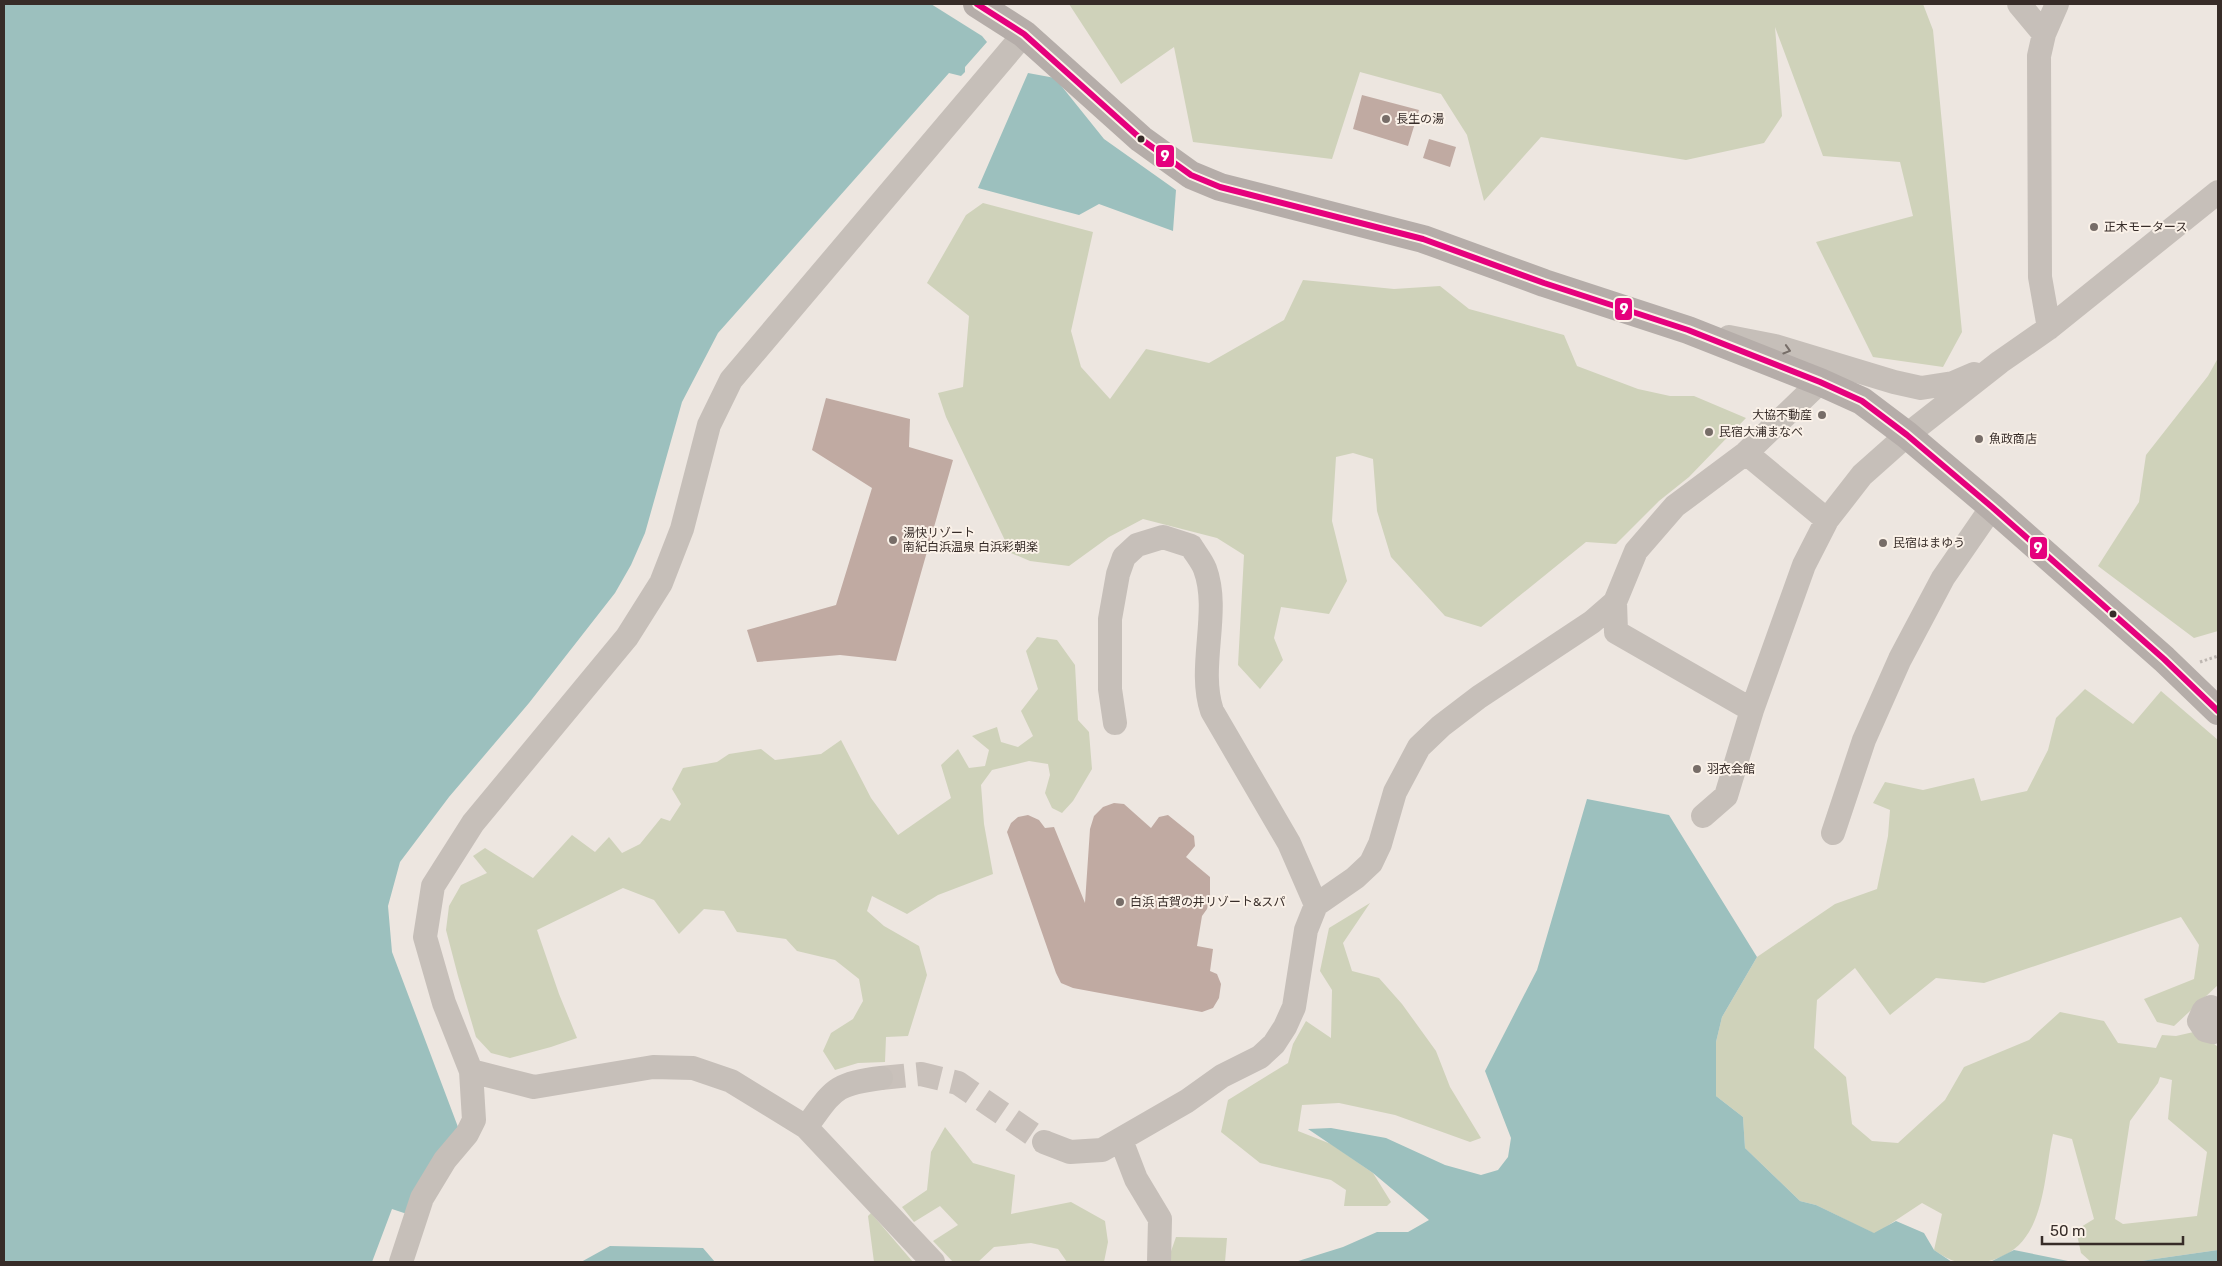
<svg xmlns="http://www.w3.org/2000/svg" width="2222" height="1266" viewBox="0 0 2222 1266" font-family="Rubik,'Noto Sans JP',sans-serif">
<style>
.green{fill:#cfd2ba;fill-rule:evenodd}
.water{fill:#9cc0be}
.building{fill:#c0aaa2}
.lines{fill:none;stroke-linecap:round;stroke-linejoin:round}
.minor-tunnel{stroke:#c9c1bb;stroke-width:24;stroke-dasharray:24 12;stroke-linecap:butt}
.path{stroke:#beb7b2;stroke-width:3;stroke-dasharray:2.5 2.5;stroke-linecap:butt}
.minor{stroke:#c6bfb9;stroke-width:24}
.major{stroke:#b5ada9;stroke-width:28}
.bus-1-casing{stroke:#faf1e8;stroke-width:10}
.bus-1{stroke:#e5007d;stroke-width:6}
.oneway{stroke:#776e69}
.poi-dot{fill:#776d68;stroke:#faf1e8;stroke-width:2}
.bus-dot{fill:#372c28;stroke:#faf1e8;stroke-width:2}
.labels{text-anchor:middle;stroke-width:4;stroke-linejoin:round;paint-order:stroke}
.poi-label{font-size:12px;fill:#372c28;stroke:#faf1e8;text-anchor:start}
.line-badge{stroke:#faf1e8;stroke-width:2}
.badge-label{font-size:14px;text-anchor:middle;font-weight:bold;fill:#fff}
</style>
<rect width="100%" height="100%" fill="#ede6e0"/>
<path class="green" d="M1069,4H1923L1933,30L1962,332L1943,367L1873,357L1816,242L1913,216L1900,162L1823,156L1775,27L1782,116L1764,143L1686,160L1541,137L1484,201L1467,135L1441,94L1360,72L1332,159L1193,142L1174,47L1121,84Z
M983,203L1093,232L1071,331L1081,367L1110,399L1146,349L1209,363L1284,320L1303,280L1394,289L1440,286L1469,309L1564,335L1577,366L1638,389L1670,396H1694L1746,418L1689,477L1659,501L1616,544L1586,542L1481,627L1445,616L1391,557L1377,511L1373,459L1353,453L1336,457L1332,521L1347,581L1329,614L1281,607L1274,638L1283,660L1260,689L1238,665L1244,555L1217,538L1143,519L1109,537L1069,566L1030,561L1011,553L946,417L938,393L963,387L969,316L927,283L966,215Z
M2218,358V631L2194,638L2098,566L2139,502L2146,455L2208,376Z
M1037,637L1057,640L1075,665L1078,720L1089,732L1092,769L1073,801L1062,813L1052,808L1045,793L1050,775L1048,764L1029,761L992,770L981,785L984,824L993,874L938,895L907,914L872,896L867,911L884,926L919,946L927,975L908,1036L886,1037L885,1062L858,1063L835,1070L823,1051L831,1033L853,1019L863,1001L859,979L835,960L797,951L786,939L737,932L724,911L704,909L679,934L654,900L623,888L537,930L559,994L577,1038L551,1047L510,1058L491,1053L476,1037L458,976L446,930L449,906L461,885L487,873L473,856L485,848L533,878L572,835L595,852L609,837L622,853L640,844L661,818L670,821L681,804L672,789L683,768L717,762L729,754L761,749L775,760L821,754L841,740L871,798L898,835L951,798L941,765L958,749L969,768L985,766L989,750L972,736L997,727L1001,742L1018,747L1033,736L1021,711L1038,689L1026,651Z
M2085,689L2133,724L2161,691L2218,740V985L2174,1026L2157,1022L2144,999L2194,979L2199,945L2181,917L1984,983L1936,978L1890,1015L1855,968L1817,1000L1814,1048L1846,1077L1852,1124L1872,1141L1898,1143L1945,1100L1964,1067L2029,1040L2060,1012L2104,1021L2118,1043L2156,1048L2162,1035L2176,1036L2198,1031L2218,1047V1250L2134,1262H2091L2081,1253L2076,1230L2094,1219L2072,1139L2053,1134C2044,1173 2046,1234 2005,1255C1996,1259 1990,1262 1980,1262C1956,1262 1955,1264 1934,1250L1942,1214L1922,1203L1875,1234L1816,1205L1800,1201L1745,1148L1743,1117L1716,1096V1042L1722,1017L1757,957L1835,904L1877,889L1888,836L1890,810L1873,803L1885,782L1923,790L1974,778L1981,801L2027,791L2048,750L2056,718ZM2160,1077L2172,1080L2168,1119L2207,1152L2197,1216L2123,1224L2115,1219L2130,1121L2158,1083Z
M1370,903L1343,943L1352,971L1379,978L1402,1004L1436,1051L1450,1087L1481,1138L1470,1142L1395,1115L1339,1103L1302,1105L1298,1131L1331,1144L1373,1173L1391,1202L1387,1206H1344L1346,1190L1331,1180L1260,1163L1221,1132L1228,1100L1288,1063L1293,1044L1306,1021L1331,1038L1332,990L1320,971L1329,928Z
M945,1127L973,1163L1015,1175L1011,1214L1071,1202L1105,1221L1108,1242L1104,1262H1067L1058,1249L1031,1243L994,1247L978,1262H953L933,1241L958,1225L940,1206L914,1222L902,1207L927,1190L931,1152Z
M871,1213L913,1262H874L868,1216Z
M1176,1237L1227,1238L1225,1262H1170L1169,1257Z"/>
<path class="water" d="M4,4H931L982,36L987,42L965,67V72L961,76L949,73L718,333L682,402L645,533L631,565L615,593L529,703L449,797L400,862L388,906L392,952L458,1127L407,1214L392,1209L372,1262H4Z
M1028,73L1055,78L1104,139L1176,190L1173,231L1099,204L1079,215L978,188Z
M1587,799L1669,815L1757,957L1722,1017L1716,1042V1096L1743,1117L1745,1148L1800,1201L1816,1205L1874,1233L1896,1221L1924,1233L1934,1250L1952,1262H1295L1343,1247L1377,1232H1408L1429,1220L1373,1173L1308,1129L1331,1128L1386,1138L1445,1165L1481,1175L1498,1170L1508,1157L1511,1138L1485,1071L1537,970Z
M610,1246L703,1248L715,1262H581Z
M2014,1250L2073,1262H1990Z
M2218,1250V1262H2134Z"/>
<path class="building" d="M1362,95L1419,110L1408,146L1353,129Z
M1429,139L1456,147L1450,167L1423,158Z
M826,398L910,419L909,447L953,460L896,661L840,655L757,662L747,630L836,605L872,488L812,450Z
M1114,803L1124,804L1151,828L1159,817L1168,815L1194,836L1195,846L1186,857L1210,877V896L1207,909L1202,916L1197,946L1213,949L1210,971L1217,974L1221,984L1219,998L1213,1008L1202,1012L1073,988L1061,983L1056,973L1007,832L1011,823L1018,817L1028,815L1039,820L1045,828L1054,827L1085,903L1090,829L1094,816L1103,807Z"/>
<g class="lines">
<path class="minor-tunnel" d="M881,1078L921,1074L958,1083L1044,1142"/>
<path class="path" d="M2200,662L2218,656"/>
<path class="minor" d="M2019,4L2044,34
M2049,328L2040,277L2039,56L2044,34L2057,4
M1729,337L1775,346L1894,382L1921,388L1953,383L1974,374
M1746,453L1827,520
M1752,710L1616,632L1615,602L1636,551L1675,506L1746,453L1820,382
M1115,723L1110,689V619L1118,574L1124,557L1137,545L1163,537L1191,546C1195,553 1202,561 1205,569C1221,612 1197,667 1212,711L1289,843L1316,905
M1703,816L1726,796L1752,710L1804,565L1827,520L1862,475L1907,435L2000,362L2049,328L2218,192
M1833,833L1864,740L1900,659L1943,578L1992,507
M2218,1010L2211,1007L2204,1010L2199,1021L2205,1030L2213,1032L2218,1030
M471,1071L534,1087L653,1067L693,1068L731,1081L806,1127L933,1262
M806,1127C834,1090 833,1084 881,1078
M1121,1140L1136,1179L1160,1219L1159,1262
M1044,1142L1070,1152L1102,1150L1187,1101L1222,1076L1260,1057L1274,1044L1285,1027L1294,1007L1306,930L1316,905L1355,878L1371,863L1380,844L1395,792L1419,747L1441,726L1479,697L1592,622L1615,602
M401,1262L422,1198L445,1160L467,1134L474,1120L471,1071L444,1003L425,937L433,886L473,823L627,637L661,583L682,529L709,425L731,380L1024,34"/>
<path class="major" d="M977,4L1024,34L1141,139L1191,175L1220,187L1423,239L1544,283L1688,330L1820,382L1862,401L1907,435L1992,507L2164,659L2218,711"/>
<g class="bus-1-casing">
<path id="bus-1" d="M977,4L1024,34L1141,139L1191,175L1220,187L1423,239L1544,283L1688,330L1820,382L1862,401L1907,435L1992,507L2164,659L2218,711"/>
</g>
<use href="#bus-1" class="bus-1"/>
</g>
<defs><path id="oneway-chevron" d="M-2-3.5L2.5 0L-2 3.5" fill="none" stroke-width="1.6" stroke-linecap="round" stroke-linejoin="round" transform="scale(1.25)"/></defs>
<use class="oneway" href="#oneway-chevron" transform="translate(1787 350) rotate(17)"/>
<g class="poi-dot">
<circle cx="1386" cy="119" r="5"/>
<circle cx="2094" cy="227" r="5"/>
<circle cx="1822" cy="415" r="5"/>
<circle cx="1709" cy="432" r="5"/>
<circle cx="1979" cy="439" r="5"/>
<circle cx="893" cy="540" r="5"/>
<circle cx="1883" cy="543" r="5"/>
<circle cx="1697" cy="769" r="5"/>
<circle cx="1120" cy="902" r="5"/>
</g>
<g class="bus-dot">
<circle cx="1141" cy="139" r="4.5"/>
<circle cx="2113" cy="614" r="4.5"/>
</g>
<g class="labels">
<g class="poi-label">
<text x="1396" y="123">長生の湯</text>
<text x="2104" y="231">正木モータース</text>
<text x="1812" y="419" text-anchor="end">大協不動産</text>
<text x="1719" y="436">民宿大浦まなべ</text>
<text x="1989" y="443">魚政商店</text>
<text x="903" y="537">湯快リゾート<tspan x="903" dy="14">南紀白浜温泉 白浜彩朝楽</tspan></text>
<text x="1893" y="547">民宿はまゆう</text>
<text x="1707" y="773">羽衣会館</text>
<text x="1130" y="906">白浜 古賀の井リゾート&amp;スパ</text>
</g>
</g>
<g class="line-badge">
<rect x="1155" y="144" width="20" height="24" rx="5" fill="#e5007d"/>
<rect x="1614" y="297" width="19" height="24" rx="5" fill="#e5007d"/>
<rect x="2029" y="536" width="19" height="24" rx="5" fill="#e5007d"/>
</g>
<g class="badge-label">
<text x="1165" y="161">9</text>
<text x="1624" y="314">9</text>
<text x="2038" y="553">9</text>
</g>
<rect width="2222" height="1266" fill="none" stroke="#372c28" stroke-width="10"/>
<path d="M2042 1236v8h141v-8" fill="none" stroke="#372c28" stroke-width="2.5"/>
<text x="2050" y="1236" font-size="15" fill="#372c28" stroke="#faf1e8" stroke-width="4" paint-order="stroke">50 m</text>
</svg>
